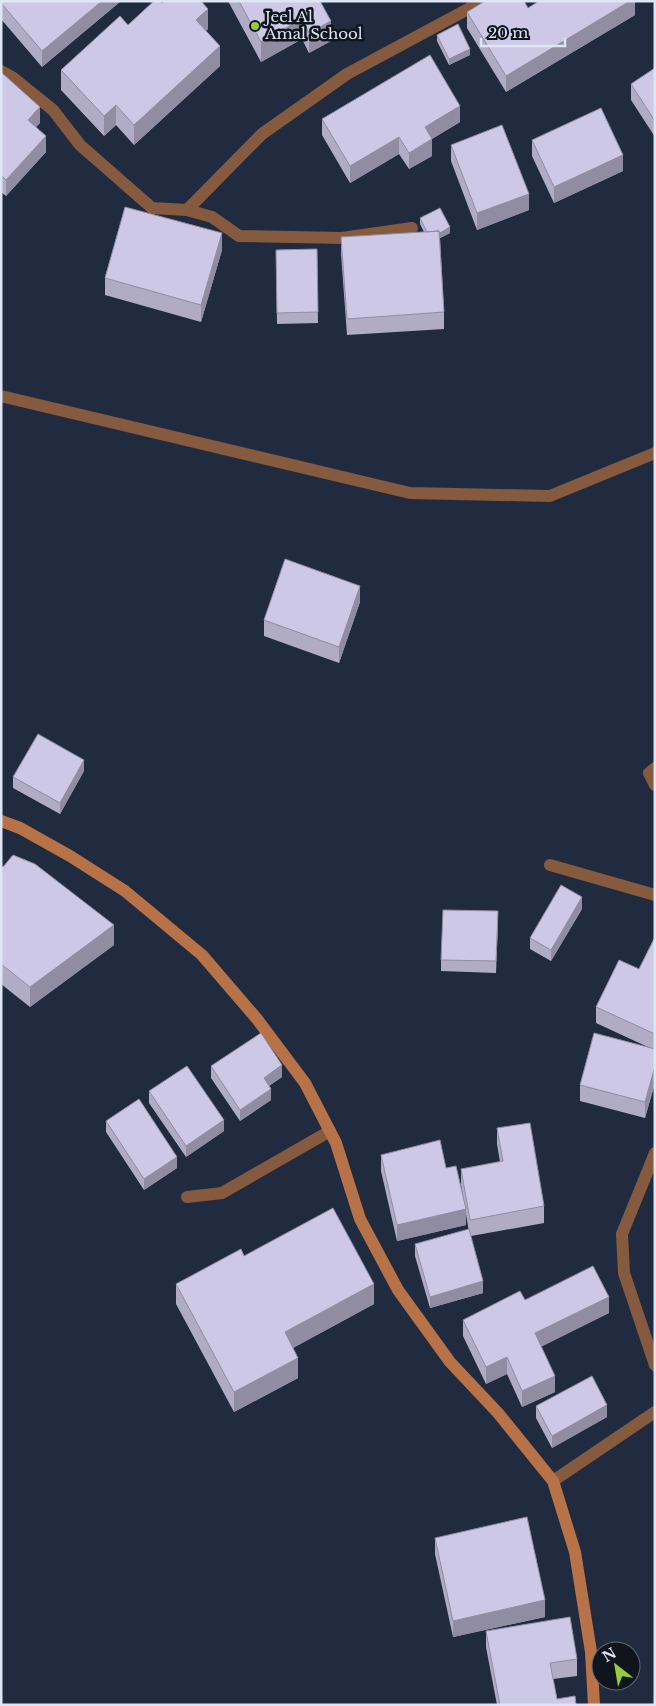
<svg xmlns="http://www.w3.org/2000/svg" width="656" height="1706" viewBox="0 0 656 1706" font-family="'Libre Baskerville',serif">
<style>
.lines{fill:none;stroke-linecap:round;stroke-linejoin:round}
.street{stroke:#855a3f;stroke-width:12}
.secondary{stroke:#b77347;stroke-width:12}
.wall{fill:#b0acc6}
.shaded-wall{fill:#908ca1}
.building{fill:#cdc8e6;stroke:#908ca1}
.poi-dot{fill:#94cc3c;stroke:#0f141d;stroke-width:2}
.labels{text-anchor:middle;stroke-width:5;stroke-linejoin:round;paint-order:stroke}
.poi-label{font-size:15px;fill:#dee5f4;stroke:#0f141d;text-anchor:start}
</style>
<rect width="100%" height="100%" fill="#212b40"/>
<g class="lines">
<path class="street" d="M1,71L12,77L53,110L80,145L152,208L187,210L262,134L347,74L483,1
M187,210L212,217L239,236L342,238L412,228
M1,396L410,493L550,496L655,453
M655,768L649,773L655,785
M550,865L655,895
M655,1153L622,1234L624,1273L655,1365
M187,1197L222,1193L330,1131
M553,1481L655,1412"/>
<path class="secondary" d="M1,821L20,828L70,856L125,891L202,955L257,1019L305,1083L336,1143L360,1219L398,1290L450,1362L498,1413L553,1481L575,1552L591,1652L594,1705"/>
</g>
<path class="wall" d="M1,1H121L42,67L1,19Z
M228,1H320L331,41L309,53L302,39L261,62Z
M635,1V15L506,92L467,28V12Z
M162,3L208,29L206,31L220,66L134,145L116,125L104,136L61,90V70L128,25Z
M437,35L470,55L449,65L437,41Z
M655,68V137L631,100V84Z
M1,72L40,123L36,127L46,152L6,196L1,192Z
M322,119L460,122L432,139V156L409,169L399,154L350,183L322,135Z
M532,140L623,171L554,203L532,156Z
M451,145L529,210L477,230L451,161Z
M420,218L450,233L440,238L444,312V329L347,335L341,254V237L424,232L420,224Z
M317,249L318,323L277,324L276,250Z
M222,250L201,322L105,295V278Z
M360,602L339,663L264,636V620Z
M84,771L60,814L13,788V777Z
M1,865L114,945L30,1007L1,984Z
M582,909L551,961L530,949V938Z
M498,923L496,973L441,971V960Z
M655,937V1083L645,1118L580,1101V1085L650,1048L596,1023V1007L639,969Z
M211,1066L282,1077L269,1086L271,1100L240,1121L211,1078Z
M149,1091L224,1131L186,1157L149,1103Z
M106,1121L177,1168L144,1190L106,1132Z
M497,1128L544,1206V1223L471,1236L483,1293L430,1308L415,1256V1244L469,1232L461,1185V1169L500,1162L497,1144Z
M381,1155L446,1168L466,1225L397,1241L381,1171Z
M176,1284L374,1304L293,1348L298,1378L234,1412L176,1304Z
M525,1300L609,1313L541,1346L555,1392L522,1407L507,1374L486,1384L463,1336V1320Z
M536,1406L607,1417L552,1448L536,1418Z
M435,1538L545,1617L453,1637L435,1554Z
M486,1631L577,1659V1676L553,1679L557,1699L576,1705H497L486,1647Z"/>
<path class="shaded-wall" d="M102,1H121L42,67V51Z
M630,1H635V15L506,92V76Z
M208,9V29L196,40V20Z
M302,19V39L261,62V42Z
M331,21V41L309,53V33Z
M220,46V66L134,145V125Z
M470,49V55L449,65V59Z
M116,105V125L104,136V116Z
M460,106V122L425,143V127Z
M40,107V123L28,136V120Z
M46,136V152L6,196V180Z
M399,137V154L350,183V166Z
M432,139V156L409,169V153Z
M623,155V171L554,203V187Z
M529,194V210L477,230V213Z
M450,227V233L430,243V237Z
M222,233V250L201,322V305Z
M360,586V602L339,663V647Z
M84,760V771L60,814V803Z
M582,897V909L551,961V950Z
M114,925V945L30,1007V987Z
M282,1065V1077L264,1089V1078Z
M655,1066V1083L645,1118V1102Z
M271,1089V1100L240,1121V1110Z
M224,1120V1131L186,1157V1146Z
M177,1157V1168L144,1190V1179Z
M466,1209V1225L397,1241V1225Z
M483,1281V1293L430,1308V1297Z
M374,1284V1304L285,1352V1332Z
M609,1297V1313L535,1350V1333Z
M507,1357V1374L486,1384V1367Z
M298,1358V1378L234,1412V1392Z
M555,1376V1392L522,1407V1391Z
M607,1405V1417L552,1448V1436Z
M545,1600V1617L453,1637V1621Z"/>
<path class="building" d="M1,1H102L42,51L1,3Z
M154,1H161L162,3L164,1H201L208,9L196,20L220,46L134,125L116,105L104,116L61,70L120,16L128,25Z
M239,1H320L331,21L309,33L302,19L261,42Z
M485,1H524L528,8L539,1H630L506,76L467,12Z
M458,24L470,49L449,59L437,35Z
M430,55L460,106L425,127L432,139L409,153L399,137L350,166L322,119Z
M655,68V121L631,84Z
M1,72L40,107L28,120L46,136L6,180L1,175Z
M601,108L623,155L554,187L532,140Z
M502,125L529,194L477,213L451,145Z
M125,207L222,233L201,305L105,278Z
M440,208L450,227L440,233L439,231L427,232L420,218Z
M439,231L444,312L347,319L341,237Z
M317,249L318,312L277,313L276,250Z
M285,559L360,586L339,647L264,620Z
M38,734L84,760L60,803L13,777Z
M13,855L35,864L114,925L30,987L1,964V865L3,867Z
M561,885L582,897L551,950L530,938Z
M443,910L498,911L496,961L441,960Z
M655,937V1034L596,1007L619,960L639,969Z
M261,1033L282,1065L264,1078L271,1089L240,1110L211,1066Z
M594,1033L655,1049V1066L645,1102L580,1085Z
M187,1066L224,1120L186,1146L149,1091Z
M139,1099L177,1157L144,1179L106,1121Z
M530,1123L544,1206L470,1220L461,1169L503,1161L497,1128Z
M440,1140L446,1168L456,1166L466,1209L397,1225L381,1155Z
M333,1208L374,1284L285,1332L298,1358L234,1392L176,1284L241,1249L244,1256Z
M469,1229L483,1281L430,1297L415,1244Z
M593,1266L609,1297L535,1333L555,1376L522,1391L507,1357L486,1367L463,1320L520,1291L525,1300Z
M592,1376L607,1405L552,1436L536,1406Z
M527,1517L545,1600L453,1621L435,1538Z
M570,1617L577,1659L550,1663L557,1699L575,1696L576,1705H500L486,1631Z"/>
<circle class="poi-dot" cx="255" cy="26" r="5"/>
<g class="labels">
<g class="poi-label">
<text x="265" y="22">Jeel Al<tspan x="265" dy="17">Amal School</tspan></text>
</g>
</g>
<rect width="656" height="1706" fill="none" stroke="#dee5f4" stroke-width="5"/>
<g transform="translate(616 1666) rotate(329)"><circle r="24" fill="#0f141d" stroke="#626873"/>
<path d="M0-4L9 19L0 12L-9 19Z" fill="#94cc3c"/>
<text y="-8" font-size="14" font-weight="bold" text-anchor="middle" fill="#dee5f4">N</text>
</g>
<path d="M481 38v8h84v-8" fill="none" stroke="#dee5f4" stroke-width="2.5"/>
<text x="488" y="38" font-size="15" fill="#dee5f4" stroke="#0f141d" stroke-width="4" paint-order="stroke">20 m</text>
</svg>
